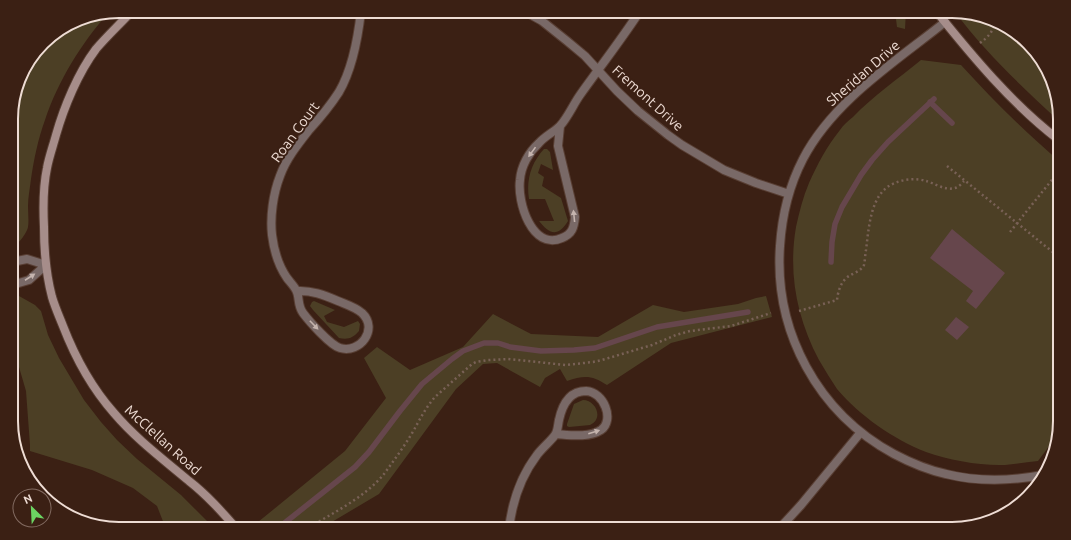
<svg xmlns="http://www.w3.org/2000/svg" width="1071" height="540" viewBox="0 0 1071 540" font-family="Ubuntu,sans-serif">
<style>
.green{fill:#4c3f25}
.water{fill:#66464c}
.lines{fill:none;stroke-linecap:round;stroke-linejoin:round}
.stream{stroke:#66464c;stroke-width:5.5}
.street-casing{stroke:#583e33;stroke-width:10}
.secondary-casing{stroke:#583e33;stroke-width:10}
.path{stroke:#796156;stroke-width:2.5;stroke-dasharray:2 3;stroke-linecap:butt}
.street{stroke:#796967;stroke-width:8}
.secondary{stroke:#a68d8a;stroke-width:8}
.oneway{fill:#c5b4ae}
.labels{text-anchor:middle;stroke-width:4;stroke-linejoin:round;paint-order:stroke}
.street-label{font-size:14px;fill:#eedcd4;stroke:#3b2014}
.rim{fill:none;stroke:#eedcd4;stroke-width:2}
</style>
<rect width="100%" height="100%" fill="#3b2014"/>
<path class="green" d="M895,11H906L905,29L897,27Z
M955,12L1000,22L1038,53L1059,105V121C1022,87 985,52 955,12Z
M108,13C81,44 58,81 45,120C38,139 34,159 31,179C30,188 28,197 28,206C28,213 29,221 28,227C27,233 17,246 12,248L11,112L22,71L48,38L78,19Z
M921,60L961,65C992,99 1024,131 1059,161L1060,421L1056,437L1038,461C1027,462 1016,464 1005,465C980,466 949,460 926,452C893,439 860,416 837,389C831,380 825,370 819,360C797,318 788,274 796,227C799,213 803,197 809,183C817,165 827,146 840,130C843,125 848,121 853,117C873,96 898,79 921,60Z
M544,149H547L550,152L553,170L541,164L538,173L544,177L542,186L561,198L568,221C558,237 550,235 539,221H554L545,199H529C526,180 531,163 544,149Z
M19,296L35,305L41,311L48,335L59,358L84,400L101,422L117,440L137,459L181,495L215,529H166L157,506L133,488L92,470L30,451V445L26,391L12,343V299Z
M766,296L772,317L671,343L607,385C592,375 584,375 567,381L560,369L545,378L540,387L497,363L483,364L456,389L379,494L320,529H254L252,527L345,451L386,398L364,358L377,347L410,370L463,347L493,314L531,334L598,337L653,305L684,312L738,304L756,298Z
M314,301L335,310L324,316L327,322L344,327L358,321L360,324L359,331C353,338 348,340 339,338L313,310L310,306L312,302Z
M583,400C596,400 604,419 590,425L569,427L567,426V424L574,404Z"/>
<path class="water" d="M952,229L1005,273L976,309L966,301L973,291L930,258Z
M956,317L969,327L957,340L945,330Z"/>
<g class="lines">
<path class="stream" d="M930,102L952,123
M831,262L832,242L835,224L842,207L861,175L872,160L888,142L934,99
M282,525L355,467L369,452L400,411L422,384L452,359L463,351L484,343H498L510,347L541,351L574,350L595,348L657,327L748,312"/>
<g class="street-casing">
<path id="street" d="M524,11L542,21L567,41L585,56L617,91L638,111L668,135L682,145L724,170L756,183L789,194
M945,22C895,62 833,101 803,159C789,186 782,215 780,246C774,332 818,413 894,454C911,463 928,470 946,474C978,482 1011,481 1043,475
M560,126L558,146L575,217C574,228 572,234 562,238C532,251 517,202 520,180C521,166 529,152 539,143C545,136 554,132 560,126C568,117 573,105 580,95C600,67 621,40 640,11
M12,262L27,259L46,265
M12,285L29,280L46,265
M297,291C311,290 324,295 338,301C345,304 355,307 362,313C379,329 360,354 340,348C330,345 309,321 303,313C297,305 300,297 296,290C294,286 290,282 287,278C278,265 274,251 272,235C270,217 273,194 280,176C286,159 298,144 309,130C320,118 330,106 339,92C353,68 358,38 361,11
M509,529C512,503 521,476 537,455C542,448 551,441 555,435C558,431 558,424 559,420C562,406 569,391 586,391C604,392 615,420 601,430C589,438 570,435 556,434
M779,529L801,505L861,432"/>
</g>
<g class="secondary-casing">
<path id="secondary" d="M132,11C120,24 107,36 96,49C78,73 64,107 56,135C53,146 49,157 47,168C43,187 43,207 44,227C44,250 46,274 52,297C55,307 59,316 63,326C75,357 91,387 114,413C136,439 163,459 189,481C207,495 222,512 237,529
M936,11C973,57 1012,104 1059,140"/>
</g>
<path class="path" d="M980,43C988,37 994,31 995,21
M947,166L1060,258
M1010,232L1059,171
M799,311L837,300C838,291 841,281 849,276C854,273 861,271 864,265C865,261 865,255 866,250C869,228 870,192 895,183C904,179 917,178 926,181C934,183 945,191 955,188C959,187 962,183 964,181
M306,529C333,513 364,498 384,474C395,459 406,444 415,428C421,417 427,406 435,397L472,364L476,362L488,360L508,359L566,365L593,362L602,360L652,345L676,335L690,331L731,326L771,313"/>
<use href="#street" class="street"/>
<use href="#secondary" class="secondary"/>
</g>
<defs><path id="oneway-solid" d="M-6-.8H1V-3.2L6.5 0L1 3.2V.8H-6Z"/></defs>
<g class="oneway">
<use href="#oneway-solid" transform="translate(532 152) rotate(126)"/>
<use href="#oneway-solid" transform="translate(574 216) rotate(-96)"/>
<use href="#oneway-solid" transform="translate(30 277) rotate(-33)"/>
<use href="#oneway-solid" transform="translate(314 325) rotate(46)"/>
<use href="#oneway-solid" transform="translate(594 432) rotate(-18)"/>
</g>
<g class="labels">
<g class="street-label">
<text transform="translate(863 73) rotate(-41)" y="5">Sheridan Drive</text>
<text transform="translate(648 98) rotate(42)" y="5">Fremont Drive</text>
<text transform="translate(295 132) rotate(-54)" y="5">Roan Court</text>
<text transform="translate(163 440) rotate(42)" y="5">McClellan Road</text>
</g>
</g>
<path d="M0 0H1071V540H0ZM119 18H952A101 101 0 0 1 1053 119V421A101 101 0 0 1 952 522H119A101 101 0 0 1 18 421V119A101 101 0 0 1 119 18Z" fill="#3b2014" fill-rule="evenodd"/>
<path class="rim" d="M119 18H952A101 101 0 0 1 1053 119V421A101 101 0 0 1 952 522H119A101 101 0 0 1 18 421V119A101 101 0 0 1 119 18Z"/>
<g transform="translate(32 508) rotate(336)"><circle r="19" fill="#3b2014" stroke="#836b61"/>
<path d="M0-3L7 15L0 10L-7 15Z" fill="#6cd362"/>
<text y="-6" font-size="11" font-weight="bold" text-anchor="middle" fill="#eedcd4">N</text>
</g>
</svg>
